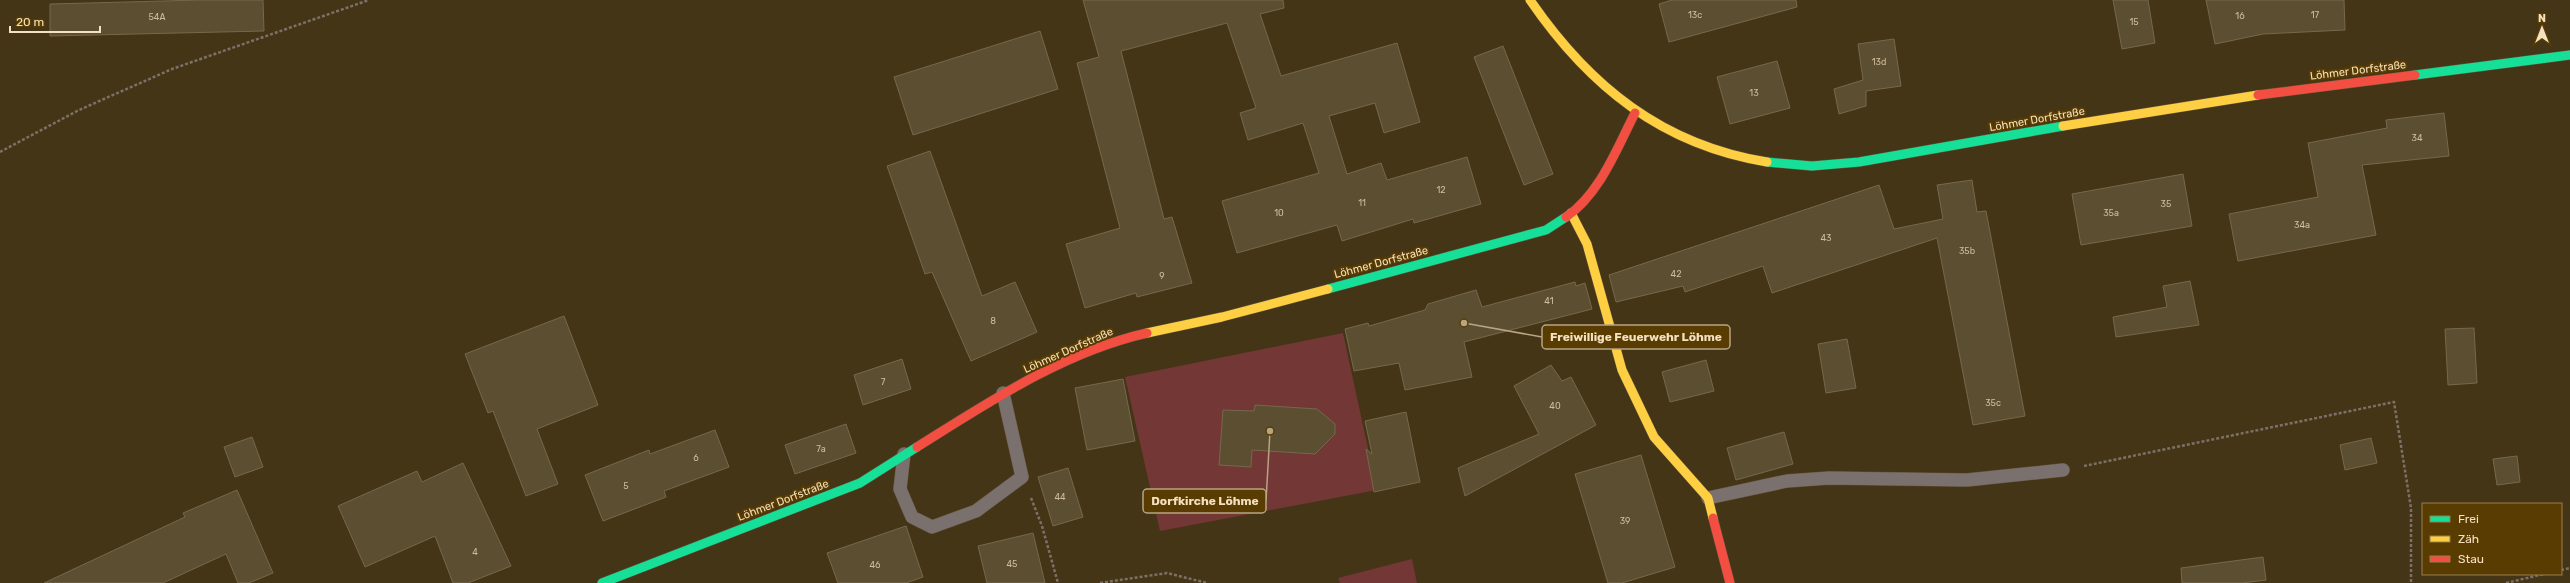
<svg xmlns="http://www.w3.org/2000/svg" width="2570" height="583" viewBox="0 0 2570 583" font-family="Rubik,sans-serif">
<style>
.green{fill:#733735}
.building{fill:#5c4f31;stroke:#76684c}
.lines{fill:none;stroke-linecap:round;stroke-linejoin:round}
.lane-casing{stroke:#615238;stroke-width:14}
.fast-casing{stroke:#615238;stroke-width:10}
.slow-casing{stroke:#615238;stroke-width:10}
.jam-casing{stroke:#615238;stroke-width:10}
.path{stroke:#7b7168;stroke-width:2.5;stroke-dasharray:3 2;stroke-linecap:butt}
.lane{stroke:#7a716f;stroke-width:13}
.fast{stroke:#16e098;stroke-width:9}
.slow{stroke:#ffcf43;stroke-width:9}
.jam{stroke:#f24e42;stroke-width:9}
.labels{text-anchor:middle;stroke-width:4;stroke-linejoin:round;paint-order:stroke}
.number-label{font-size:9px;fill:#cfbc9c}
.street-label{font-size:11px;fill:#f5e0bf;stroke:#583c02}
.leader{fill:none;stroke:#b7a484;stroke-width:1.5}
.callout-dot{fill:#b7a484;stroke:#583c02;stroke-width:1.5}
.callout{fill:#583c02;stroke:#b7a484;stroke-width:1.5}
.callout-label{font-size:12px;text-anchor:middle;font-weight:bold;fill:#f5e0bf}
</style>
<rect width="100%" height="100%" fill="#443516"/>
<path class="green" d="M1343,333L1377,490L1160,531L1125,377Z
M1412,559L1417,583H1340L1338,578Z"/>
<path class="building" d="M201,0H263L264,31L50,36V4Z
M1083,0H1283L1284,8L1260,14L1281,76L1397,43L1420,122L1384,133L1375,103L1329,116L1347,174L1381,163L1387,180L1467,157L1481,204L1414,223L1413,219L1342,241L1337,225L1237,253L1222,201L1319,173L1303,123L1248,140L1240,113L1256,108L1227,23L1121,51L1164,219L1172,217L1192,283L1137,297L1136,293L1085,308L1066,244L1120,228L1077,63L1099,57Z
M1672,0H1796L1797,7L1669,42L1659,4Z
M2113,0H2148L2155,43L2122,49Z
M2206,0H2344L2345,30L2263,34L2215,44Z
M1040,31L1058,89L913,135L894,77Z
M1894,39L1901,86L1866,91V106L1839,114L1834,89L1863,80L1858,44Z
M1503,46L1553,174L1524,185L1474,57Z
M1777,61L1790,108L1730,124L1717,77Z
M2444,113L2449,156L2362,165L2376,235L2238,261L2229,214L2318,197L2308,143L2387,128L2386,120Z
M930,151L982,296L1015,282L1037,332L971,361L932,272L925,274L887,166Z
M2183,174L2192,226L2081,245L2072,194Z
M1972,180L1977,212L1986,211L2025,416L1973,425L1937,238L1772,293L1763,266L1685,292L1683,286L1616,302L1609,275L1879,185L1894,229L1943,219L1937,185Z
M2190,281L2199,325L2116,337L2113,317L2167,307L2163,286Z
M1575,282L1576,286L1585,283L1592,309L1464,342L1472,377L1405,390L1399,363L1354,371L1345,329L1368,323L1369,326L1425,310L1428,304L1476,290L1482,307Z
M564,316L598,405L537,429L558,484L526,496L493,411L488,413L465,354Z
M2474,328L2477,383L2448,385L2445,329Z
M1847,339L1856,388L1826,393L1818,344Z
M902,359L911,389L863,405L854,375Z
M1706,360L1714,391L1670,402L1662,372Z
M1551,365L1562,381L1571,377L1596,425L1465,496L1458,468L1539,434L1514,386Z
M1123,379L1135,441L1087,450L1075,388Z
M1255,405L1317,409L1335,424V434L1315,454L1252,450L1251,467L1219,465L1223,410L1254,411Z
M1406,412L1420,482L1374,492L1366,449L1372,454L1365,421Z
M846,424L856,453L795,474L785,445Z
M715,430L729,467L664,491L666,497L603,521L585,475L649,450L650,454Z
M1784,432L1793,464L1736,480L1727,448Z
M252,437L263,467L235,477L224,447Z
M2371,438L2377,463L2345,470L2340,445Z
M1641,455L1675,567L1622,583H1608L1575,474Z
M2517,456L2520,482L2497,485L2493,459Z
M463,463L511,566L468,583H453L435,536L365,567L338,506L417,471L422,482Z
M1068,468L1083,517L1053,526L1038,477Z
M237,490L273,573L249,583H238L226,554L163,583H44L185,517L183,513Z
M906,526L923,577L906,583H838L827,553Z
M1033,533L1045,583H987L978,546Z
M2263,557L2266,580L2242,583H2182L2181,568Z"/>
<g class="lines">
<g class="lane-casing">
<path id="lane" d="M904,454L900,489L912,517L932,527L976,511L1022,477L1003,393
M1708,498L1787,481L1829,478L1967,480L2063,470"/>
</g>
<g class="fast-casing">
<path id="fast" d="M2415,75L2570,55
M1767,162L1812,166L1859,162L2063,126
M1328,289L1546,230L1566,217
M602,583L860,483L917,447"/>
</g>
<g class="slow-casing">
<path id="slow" d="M1530,0C1589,86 1662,145 1767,162
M2063,126L2258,95
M1571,213L1587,244L1622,370L1654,437L1708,498L1713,518
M1147,333L1222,317L1328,289"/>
</g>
<g class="jam-casing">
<path id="jam" d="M2258,95L2415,75
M1566,217C1600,194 1617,148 1635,113
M917,447C989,402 1063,352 1147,333
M1713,518L1730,583"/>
</g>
<path class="path" d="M0,152L79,110L172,69L369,0
M2084,466L2394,402L2411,508V583
M1031,498L1042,526L1058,583
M2561,570L2570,568
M1100,583L1167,573L1207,583
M2506,583L2544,574"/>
<use href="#lane" class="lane"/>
<use href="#fast" class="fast"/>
<use href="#slow" class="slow"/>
<use href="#jam" class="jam"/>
</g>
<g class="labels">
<g class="number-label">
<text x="1695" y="18">13c</text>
<text x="2315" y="18">17</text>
<text x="2240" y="19">16</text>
<text x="157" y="20">54A</text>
<text x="2134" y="25">15</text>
<text x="1879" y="65">13d</text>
<text x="1754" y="96">13</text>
<text x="2417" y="141">34</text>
<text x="1441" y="193">12</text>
<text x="1362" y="206">11</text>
<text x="2166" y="207">35</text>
<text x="1279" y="216">10</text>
<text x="2111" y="216">35a</text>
<text x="2302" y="228">34a</text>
<text x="1826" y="241">43</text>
<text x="1967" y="254">35b</text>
<text x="1676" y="277">42</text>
<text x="1162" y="279">9</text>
<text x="1549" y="304">41</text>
<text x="993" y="324">8</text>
<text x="883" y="385">7</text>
<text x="1993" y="406">35c</text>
<text x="1555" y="409">40</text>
<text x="821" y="452">7a</text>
<text x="696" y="461">6</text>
<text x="626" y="489">5</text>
<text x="1060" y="500">44</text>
<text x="1625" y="524">39</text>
<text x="475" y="555">4</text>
<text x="1012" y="567">45</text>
<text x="875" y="568">46</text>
</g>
<g class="street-label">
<text transform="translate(2358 70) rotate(-7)" y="4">Löhmer Dorfstraße</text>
<text transform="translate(2037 119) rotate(-10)" y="4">Löhmer Dorfstraße</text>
<text transform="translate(1381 262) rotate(-15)" y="4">Löhmer Dorfstraße</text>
<text transform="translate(1068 350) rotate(-24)" y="4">Löhmer Dorfstraße</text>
<text transform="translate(783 500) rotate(-21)" y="4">Löhmer Dorfstraße</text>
</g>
</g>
<path class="leader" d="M1464 323L1542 337M1270 431L1266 501"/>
<g class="callout-dot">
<circle cx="1464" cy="323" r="4"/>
<circle cx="1270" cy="431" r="4"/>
</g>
<g class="callout">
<rect x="1542" y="325" width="188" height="24" rx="4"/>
<rect x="1143" y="489" width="123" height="24" rx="4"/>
</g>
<g class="callout-label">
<text x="1636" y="341">Freiwillige Feuerwehr Löhme</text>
<text x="1205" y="505">Dorfkirche Löhme</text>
</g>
<rect x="2422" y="503" width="140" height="72" fill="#583c02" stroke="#977e4e"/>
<rect x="2430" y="516" width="20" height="6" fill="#16e098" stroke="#977e4e"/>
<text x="2458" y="523" font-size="12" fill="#f5e0bf">Frei</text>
<rect x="2430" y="536" width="20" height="6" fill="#ffcf43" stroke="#977e4e"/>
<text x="2458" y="543" font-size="12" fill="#f5e0bf">Zäh</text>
<rect x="2430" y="556" width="20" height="6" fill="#f24e42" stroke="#977e4e"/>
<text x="2458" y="563" font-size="12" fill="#f5e0bf">Stau</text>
<g transform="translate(2542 28)" stroke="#583c02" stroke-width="3" paint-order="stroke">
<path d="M0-3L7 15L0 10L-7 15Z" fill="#f5e0bf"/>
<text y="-6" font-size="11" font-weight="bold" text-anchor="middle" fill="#f5e0bf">N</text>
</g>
<path d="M10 26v6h90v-6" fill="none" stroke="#f5e0bf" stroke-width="2"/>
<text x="16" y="26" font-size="12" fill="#f5e0bf" stroke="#583c02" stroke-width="3" paint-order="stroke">20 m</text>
</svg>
